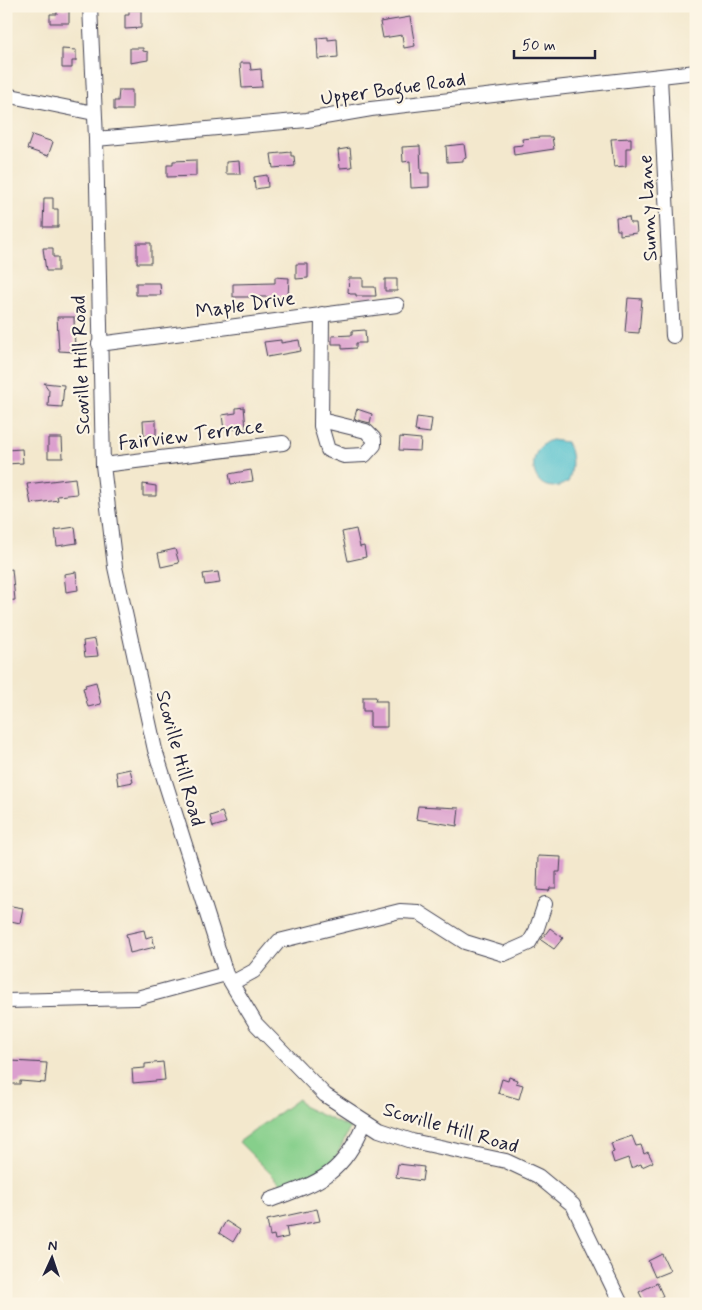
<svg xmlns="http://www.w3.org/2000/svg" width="702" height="1310" viewBox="0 0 702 1310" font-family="Mynerve,sans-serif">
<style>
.green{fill:#86cf8b;stroke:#547863}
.water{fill:#56c2cf;stroke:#3c7285}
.building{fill:#db9fce}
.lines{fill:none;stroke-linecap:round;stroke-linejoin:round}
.minor-casing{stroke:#414051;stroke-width:16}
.minor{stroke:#fff;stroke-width:14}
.labels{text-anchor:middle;stroke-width:4.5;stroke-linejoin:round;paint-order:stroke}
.street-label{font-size:20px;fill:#22223b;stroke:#fcf5e5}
</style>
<rect width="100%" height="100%" fill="#fcf5e5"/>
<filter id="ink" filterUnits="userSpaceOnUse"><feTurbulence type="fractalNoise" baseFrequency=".02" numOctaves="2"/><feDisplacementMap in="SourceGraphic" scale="10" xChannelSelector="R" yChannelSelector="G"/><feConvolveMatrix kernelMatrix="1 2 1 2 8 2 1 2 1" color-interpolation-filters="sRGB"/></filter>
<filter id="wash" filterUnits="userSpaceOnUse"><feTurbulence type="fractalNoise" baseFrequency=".0096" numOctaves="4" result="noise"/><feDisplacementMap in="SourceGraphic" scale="20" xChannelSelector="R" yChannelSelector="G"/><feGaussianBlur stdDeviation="1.12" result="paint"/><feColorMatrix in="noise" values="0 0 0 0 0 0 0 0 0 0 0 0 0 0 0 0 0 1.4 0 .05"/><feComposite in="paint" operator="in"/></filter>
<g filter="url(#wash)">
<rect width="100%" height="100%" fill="#f3e8cd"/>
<path class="green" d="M298,1099L304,1107L350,1128L335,1159L299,1183L283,1186L239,1142Z"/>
<path class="water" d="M551,440L566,442C574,452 573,472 568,482C532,503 521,450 551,440Z"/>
<g id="blocks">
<path class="building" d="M57,9H69V23H50V14H57Z
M129,10H141V28L125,29V15H129Z
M410,17L415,46L404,48L402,35L383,38L380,22Z
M328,37V40L337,39L338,57L318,59L317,38Z
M130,48H143V51L148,52V60L130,63Z
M62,49L76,50V61H72V68H62Z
M240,63H250L251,70L261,69L262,87L242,88Z
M119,90H132V110H114V101H118Z
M32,135L53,142L48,156L27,149Z
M541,137H552L554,149L514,155L513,146L523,145L522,139Z
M631,138V148H626V166L614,167L611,139Z
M464,144L466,158L463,159V161L447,162L446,146Z
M420,146L421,173H429V187L411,188L410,161L403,162L402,147Z
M350,148L352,167L340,168L338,150Z
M291,152V156H294L295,166L273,168L271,154Z
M196,160V176L167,177V165H173V161Z
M239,161L240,174H226V162Z
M267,175L268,187L255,189L254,177Z
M44,198H53V209H58V227H43Z
M629,217L630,223H636L637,233L620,235V230H617L616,218Z
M137,243H151V263H137Z
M43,248H53V257H58V271H46Z
M296,264H308V278L296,279Z
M275,277L289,278L288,297H233V284L275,283Z
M349,278H363V287H375L376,296H356V294H350L348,292Z
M385,279H397V291H385Z
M136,283H160L161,295H136Z
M628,298L642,299L639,333L625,332Z
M57,317H74L75,352L59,351Z
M365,330L366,343H356V348L342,349V344H332V336L352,335V331Z
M281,340V343L299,340L301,351L267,357L264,342Z
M44,383L64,385L62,407L48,406L49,390Z
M244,407L246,428L224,430L222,415L236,413V408Z
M357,409L372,414L370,423L354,419Z
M417,417L432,419L430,433L415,431Z
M156,420V436H144L143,421Z
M400,437L421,439L420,451L399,450Z
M48,438H62L63,458H48Z
M22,449L23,463L6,464V450Z
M251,470L253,481L231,484L229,474Z
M75,478L77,494L57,496L58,500L31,504L27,484Z
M143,484L156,486V496H143Z
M75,527L77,543L57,546L55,530Z
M356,529L360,547L364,546L366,557L348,561L342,532Z
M175,549L179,563L161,567L158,553Z
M12,569L15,600L6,601V570Z
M76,572L78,590L66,592L64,574Z
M218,572L220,583L205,585L203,574Z
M95,639L98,656L85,657L83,641Z
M96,682L101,704L88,707L83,688L86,687L85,685Z
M363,697H376L375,701H387V727H370V711H363Z
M130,769L133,782L118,785L116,772Z
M418,806L459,808L457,826L416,819Z
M222,812L226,823L213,827L210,816Z
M538,856L561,857L560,872H556V888H550L549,891L537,890Z
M6,905L23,908L20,923L6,920Z
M550,928L563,938L554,949L541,940Z
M144,930L146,938L152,936L155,947L130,953L126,934Z
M11,1061L47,1063L45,1083L20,1081V1084H10Z
M163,1062L165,1080L133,1083L132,1069L145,1068V1064Z
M509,1077L517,1080L516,1083L523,1085L519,1099L498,1093L502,1079L508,1081Z
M632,1136L636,1146L641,1145L644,1154L648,1152L653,1162L642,1167L641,1164L631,1168L628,1158L614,1163L611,1153L614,1152L611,1143Z
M398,1164L424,1167L422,1181L396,1177Z
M317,1209L320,1221L286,1227L288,1237L275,1240L274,1235L270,1236L267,1220Z
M226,1221L240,1230L233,1242L219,1233Z
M662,1254L670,1271L655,1277L648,1261Z
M657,1283L663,1296L657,1299L659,1304H645L639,1292Z"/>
</g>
</g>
<g filter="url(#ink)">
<use href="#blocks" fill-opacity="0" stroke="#414051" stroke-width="1"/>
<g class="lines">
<g class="minor-casing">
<path id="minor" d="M90,6L96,139L103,465L115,567L155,750L226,974L256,1024L325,1095L379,1130L412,1141L506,1161L538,1176L573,1205L621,1304
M660,77L673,336
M6,95L94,113
M96,139L307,120L371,109L696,72
M99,344L397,305
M321,420L366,431L374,439V445L365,455L344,456L328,450L321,426L322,314
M103,465L283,443
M232,983L254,971L279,941L400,911L418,912L465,942L504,954L529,943L536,931L545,904
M6,1001L137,998L226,974
M270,1200C321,1182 344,1174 365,1121"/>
</g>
<use href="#minor" class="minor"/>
</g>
</g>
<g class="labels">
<g class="street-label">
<text transform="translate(393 88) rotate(-8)" y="7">Upper Bogue Road</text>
<text transform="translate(647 208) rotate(-93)" y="7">Sunny Lane</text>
<text transform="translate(245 304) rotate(-8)" y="7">Maple Drive</text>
<text transform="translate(80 365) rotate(-92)" y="7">Scoville Hill Road</text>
<text transform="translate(191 434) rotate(-7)" y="7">Fairview Terrace</text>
<text transform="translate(181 758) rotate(75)" y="7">Scoville Hill Road</text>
<text transform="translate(451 1127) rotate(16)" y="7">Scoville Hill Road</text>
</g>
</g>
<rect width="702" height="1310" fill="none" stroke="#fcf5e5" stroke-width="25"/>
<g transform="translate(52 1258) rotate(3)" stroke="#fcf5e5" stroke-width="4" paint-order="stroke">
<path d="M0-4L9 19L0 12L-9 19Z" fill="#22223b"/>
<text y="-8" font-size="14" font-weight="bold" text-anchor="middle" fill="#22223b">N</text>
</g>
<path d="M514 50v8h81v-8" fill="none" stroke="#22223b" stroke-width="2.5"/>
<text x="522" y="50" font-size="15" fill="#22223b" stroke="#fcf5e5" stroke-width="4" paint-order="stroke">50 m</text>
</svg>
